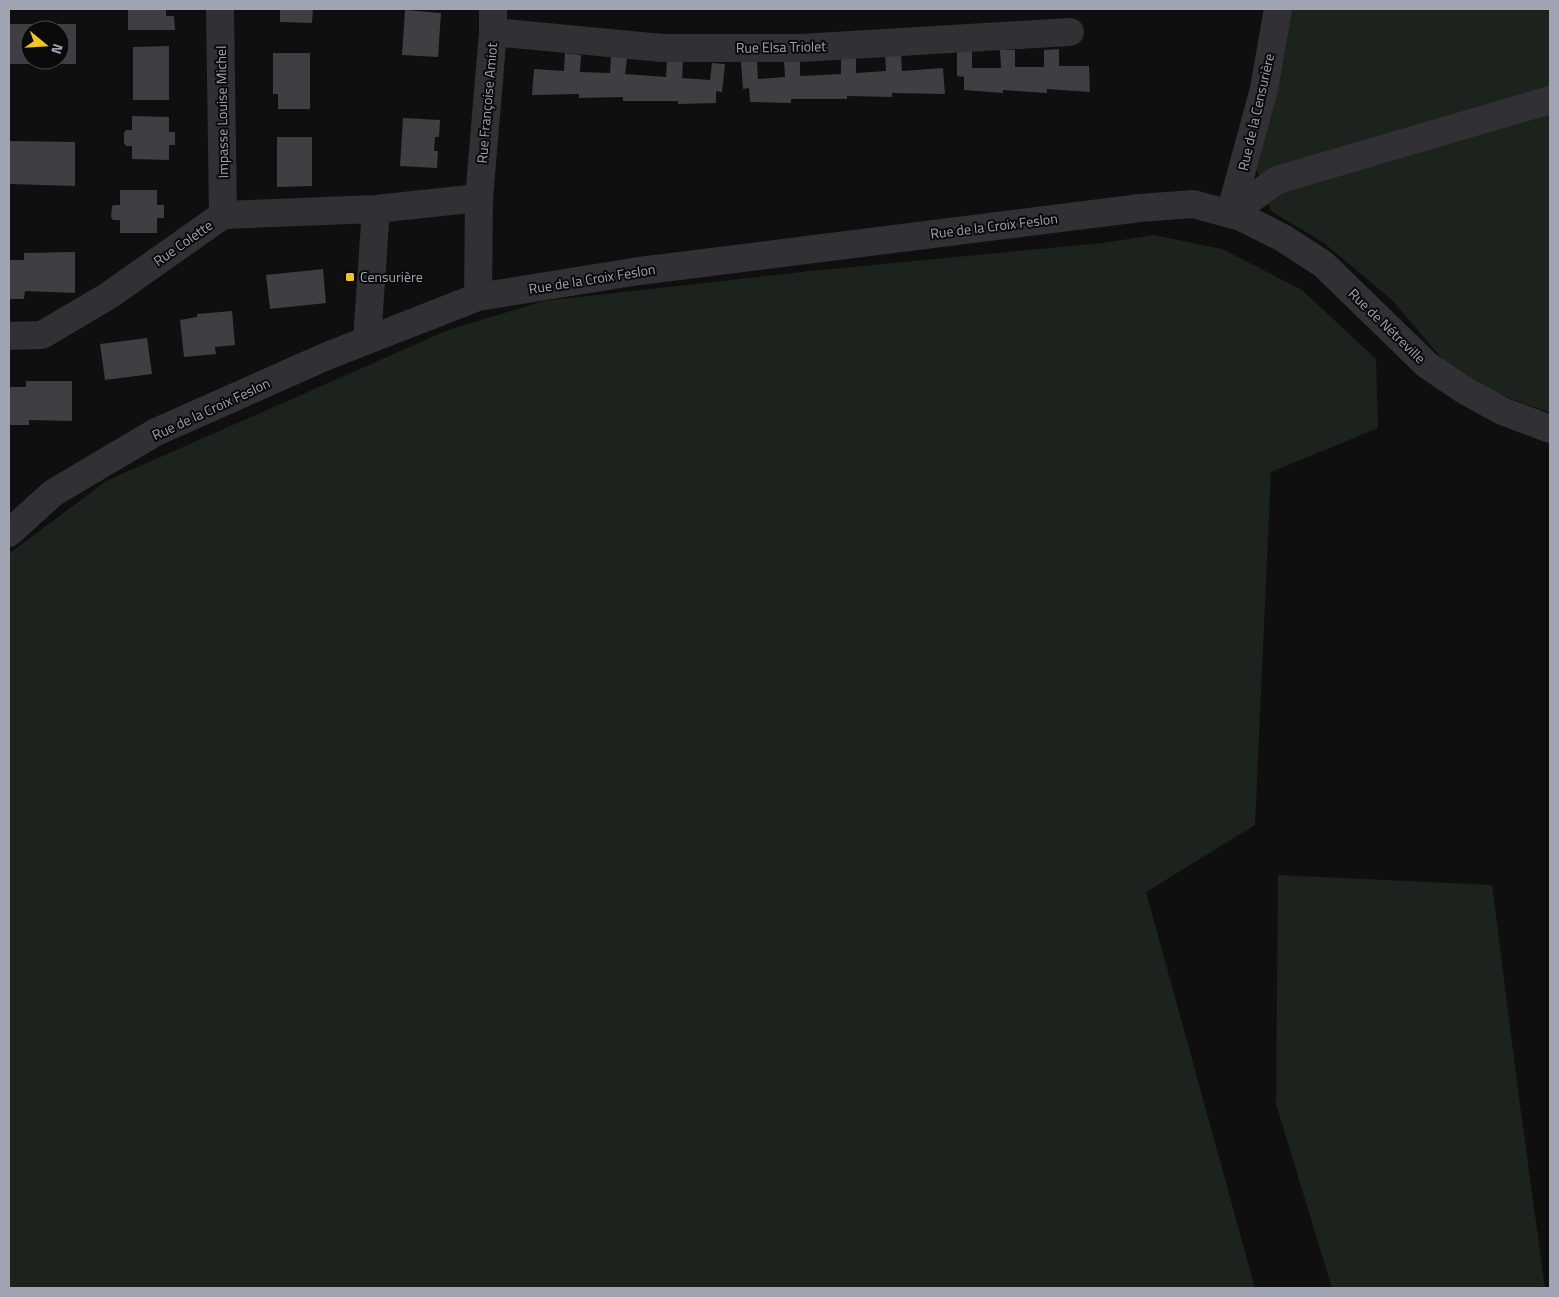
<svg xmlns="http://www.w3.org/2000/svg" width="1559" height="1297" viewBox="0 0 1559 1297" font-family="'Titillium Web',sans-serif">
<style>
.green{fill:#1c231d}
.building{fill:#3e3e43;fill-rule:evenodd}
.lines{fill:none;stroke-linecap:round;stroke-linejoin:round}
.minor{stroke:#303035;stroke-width:28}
.poi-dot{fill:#efc329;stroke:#0a0a0b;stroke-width:2}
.labels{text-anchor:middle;stroke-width:4;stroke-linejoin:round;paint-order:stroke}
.street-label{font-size:14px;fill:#a0a3b1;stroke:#0a0a0b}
.poi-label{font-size:14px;fill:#a0a3b1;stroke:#0a0a0b;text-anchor:start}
</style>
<rect width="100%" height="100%" fill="#0f0f10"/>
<path class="green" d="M1266,9H1550V413L1501,395L1451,369L1392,300L1324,243L1271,211L1256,169Z
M1154,235L1222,249L1302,290L1376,359L1378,428L1271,472L1255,825L1146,892L1255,1288H9V554L10,553L106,481L448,330L544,301L810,271L1103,243Z
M1278,875L1492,885L1520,1105L1545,1288H1332L1276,1104Z"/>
<path class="building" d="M128,9H166V16H174L175,30H128Z
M280,9H313L312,23L280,22Z
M405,10L441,13L438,57L402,55Z
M9,24H76V64H9ZM30,30H60V60H30Z
M169,46V100H133V47Z
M1059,49V66H1089L1090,92L1047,89V93L1003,90V93L964,90V77L957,76V51H972V68H1001L1000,50H1015V67H1044V50Z
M273,53H310V109H278V94H273Z
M565,53L581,55L580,72L610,73L611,56L627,58L625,74L666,77L667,60L683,61L682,78L710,80L712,63L725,64L722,92L716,91V103L678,104V101H623V97L579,98V94L532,95L534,69L564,71Z
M901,53L902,71L943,68L945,94L892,93V97L847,96V99H791V103L750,102L749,88L743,89L741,62H757L758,79L785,77L784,60L800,59V76L841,74V57L856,56V73L886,71L885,54Z
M132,116L169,117V132H175V145H169V160L132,159V146H126L124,143V133L126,130H132Z
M403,118L440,120L439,137H435L434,151H438L437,168L400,166Z
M277,137H312V186L277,187Z
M9,141L75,142V186L9,184Z
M120,190H157V205H164V218H157V233H120V220H113L111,217L112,207L113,205H120Z
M75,252V293L25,291L24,299H9V260H24V253Z
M323,269L326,303L270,309L266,275Z
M232,311L235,345L215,347L216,354L184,357L180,320L197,317V314Z
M147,338L152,374L105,380L100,344Z
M26,381H72V421L29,420V425H9V387H26Z"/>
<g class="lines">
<path class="minor" d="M220,9L223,215
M493,32L662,48H801L1070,32
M479,198L493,32V9
M1230,214L1277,180L1550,100
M1230,214L1264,89L1278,9
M9,336L42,335L108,296L223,215L376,209L479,198L478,297
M367,340L376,209
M9,533L53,493L156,432L327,356L478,297L639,271L1140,208L1193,204L1241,217L1283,238L1323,264L1427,365L1464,390L1502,411L1550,429"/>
</g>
<rect class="poi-dot" x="345" y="272" width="10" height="10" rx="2.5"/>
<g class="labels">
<g class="street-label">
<text transform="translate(781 47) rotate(-1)" y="5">Rue Elsa Triolet</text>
<text transform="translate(487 103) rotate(-85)" y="5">Rue Françoise Amiot</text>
<text transform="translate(222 112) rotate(-91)" y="5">Impasse Louise Michel</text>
<text transform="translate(1256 112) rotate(-77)" y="5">Rue de la Censurière</text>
<text transform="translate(994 226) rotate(-7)" y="5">Rue de la Croix Feslon</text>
<text transform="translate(183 243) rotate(-35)" y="5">Rue Colette</text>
<text transform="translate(592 279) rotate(-9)" y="5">Rue de la Croix Feslon</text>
<text transform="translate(1387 326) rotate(44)" y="5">Rue de Nétreville</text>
<text transform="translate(211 409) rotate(-25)" y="5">Rue de la Croix Feslon</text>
</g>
<g class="poi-label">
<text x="360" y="282">Censurière</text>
</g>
</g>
<rect width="1559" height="1297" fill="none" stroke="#a0a3b1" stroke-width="20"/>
<g transform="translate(45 45) rotate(108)"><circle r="24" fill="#0a0a0b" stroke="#46474d"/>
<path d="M0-4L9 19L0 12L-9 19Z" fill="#efc329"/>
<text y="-8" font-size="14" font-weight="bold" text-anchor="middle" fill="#a0a3b1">N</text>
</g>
</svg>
